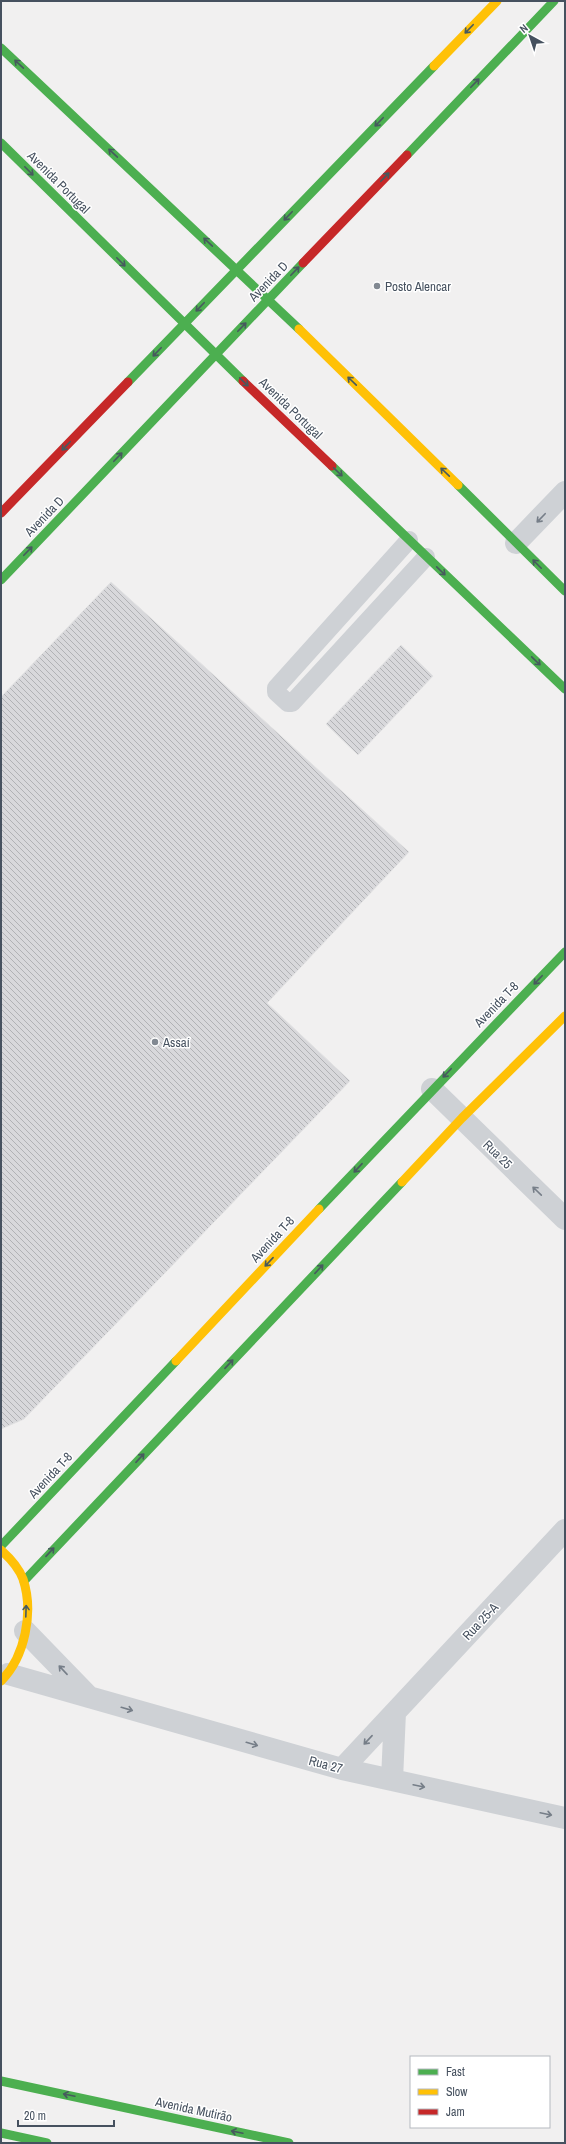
<svg xmlns="http://www.w3.org/2000/svg" width="566" height="2144" viewBox="0 0 566 2144" font-family="'Archivo Narrow',sans-serif">
<style>
.building{fill:url(#building-back-hatch);stroke:#e2e2e3}
.lines{fill:none;stroke-linecap:round;stroke-linejoin:round}
.lane{stroke:#ced1d5;stroke-width:18}
.street{stroke:#ced1d5;stroke-width:22}
.fast{stroke:#4caf50;stroke-width:9}
.slow{stroke:#ffc107;stroke-width:9}
.jam{stroke:#c62828;stroke-width:9}
.oneway{stroke:#475a5e}
.oneway2{stroke:#767e88}
.poi-dot{fill:#828992;stroke:#fff;stroke-width:1.5}
.labels{text-anchor:middle;stroke-width:3;stroke-linejoin:round;paint-order:stroke}
.street-label{font-size:13px;fill:#46515f;stroke:#fff}
.poi-label{font-size:13px;fill:#46515f;stroke:#fff;text-anchor:start}
</style>
<defs>
<pattern id="building-back-hatch" width="6" height="6" patternUnits="userSpaceOnUse"><rect width="6" height="6" fill="#d8d8db"/><path d="M-1 5l2 2M0 0l6 6M5-1l2 2" fill="none" stroke="#b1b2b5"/></pattern>
</defs>
<rect width="100%" height="100%" fill="#f1f0f0"/>
<path class="building" d="M111,582L409,852L267,1003L350,1081L24,1419L1,1429V697Z
M401,645L433,676L358,755L326,724Z"/>
<g class="lines">
<path class="lane" d="M409,540L276,688V692L288,703H292L426,557"/>
<path class="street" d="M516,543L565,492
M432,1089L565,1219
M25,1631L89,1697
M8,1674L342,1769L565,1818
M342,1769L565,1530
M392,1780L395,1712"/>
<path class="fast" d="M1,48L299,329
M1,143L243,381
M407,155L554,1
M128,382L434,66
M332,466L565,689
M458,485L565,591
M1,580L303,263
M319,1209L565,952
M1,1546L176,1361
M24,1581L402,1182
M1,2081L289,2143
M1,2133L47,2143"/>
<path class="slow" d="M434,66L497,1
M299,329L458,485
M402,1182L462,1118L565,1016
M176,1361L319,1209
M1,1550C10,1558 19,1568 23,1579C34,1612 25,1657 1,1681"/>
<path class="jam" d="M303,263L407,155
M243,381L332,466
M1,513L128,382"/>
</g>
<defs><path id="oneway-shaft" d="M-6 0H5M1.5-3L5.5 0L1.5 3" fill="none" stroke-width="1.6" stroke-linecap="round" stroke-linejoin="round"/></defs>
<g class="oneway">
<use href="#oneway-shaft" transform="translate(469 29) rotate(134)"/>
<use href="#oneway-shaft" transform="translate(19 64) rotate(-137)"/>
<use href="#oneway-shaft" transform="translate(475 83) rotate(-46)"/>
<use href="#oneway-shaft" transform="translate(379 122) rotate(134)"/>
<use href="#oneway-shaft" transform="translate(113 153) rotate(-137)"/>
<use href="#oneway-shaft" transform="translate(29 171) rotate(45)"/>
<use href="#oneway-shaft" transform="translate(385 177) rotate(-46)"/>
<use href="#oneway-shaft" transform="translate(288 216) rotate(134)"/>
<use href="#oneway-shaft" transform="translate(208 242) rotate(-137)"/>
<use href="#oneway-shaft" transform="translate(121 262) rotate(45)"/>
<use href="#oneway-shaft" transform="translate(295 271) rotate(-46)"/>
<use href="#oneway-shaft" transform="translate(200 307) rotate(134)"/>
<use href="#oneway-shaft" transform="translate(242 327) rotate(-46)"/>
<use href="#oneway-shaft" transform="translate(157 352) rotate(134)"/>
<use href="#oneway-shaft" transform="translate(352 381) rotate(-136)"/>
<use href="#oneway-shaft" transform="translate(244 382) rotate(44)"/>
<use href="#oneway-shaft" transform="translate(66 446) rotate(134)"/>
<use href="#oneway-shaft" transform="translate(118 457) rotate(-46)"/>
<use href="#oneway-shaft" transform="translate(338 472) rotate(44)"/>
<use href="#oneway-shaft" transform="translate(445 472) rotate(-136)"/>
<use href="#oneway-shaft" transform="translate(28 551) rotate(-46)"/>
<use href="#oneway-shaft" transform="translate(537 564) rotate(-135)"/>
<use href="#oneway-shaft" transform="translate(441 571) rotate(44)"/>
<use href="#oneway-shaft" transform="translate(536 661) rotate(44)"/>
<use href="#oneway-shaft" transform="translate(538 980) rotate(134)"/>
<use href="#oneway-shaft" transform="translate(447 1073) rotate(134)"/>
<use href="#oneway-shaft" transform="translate(358 1168) rotate(133)"/>
<use href="#oneway-shaft" transform="translate(269 1262) rotate(133)"/>
<use href="#oneway-shaft" transform="translate(319 1269) rotate(-47)"/>
<use href="#oneway-shaft" transform="translate(229 1364) rotate(-47)"/>
<use href="#oneway-shaft" transform="translate(140 1458) rotate(-47)"/>
<use href="#oneway-shaft" transform="translate(50 1552) rotate(-47)"/>
<use href="#oneway-shaft" transform="translate(26 1611) rotate(-88)"/>
<use href="#oneway-shaft" transform="translate(69 2095) rotate(-168)"/>
<use href="#oneway-shaft" transform="translate(237 2132) rotate(-168)"/>
</g>
<g class="oneway2">
<use href="#oneway-shaft" transform="translate(541 518) rotate(134)"/>
<use href="#oneway-shaft" transform="translate(537 1191) rotate(-136)"/>
<use href="#oneway-shaft" transform="translate(63 1670) rotate(-133)"/>
<use href="#oneway-shaft" transform="translate(127 1709) rotate(16)"/>
<use href="#oneway-shaft" transform="translate(368 1740) rotate(133)"/>
<use href="#oneway-shaft" transform="translate(252 1744) rotate(16)"/>
<use href="#oneway-shaft" transform="translate(419 1786) rotate(12)"/>
<use href="#oneway-shaft" transform="translate(546 1814) rotate(12)"/>
</g>
<g class="poi-dot">
<circle cx="377" cy="286" r="4"/>
<circle cx="155" cy="1042" r="4"/>
</g>
<g class="labels">
<g class="street-label">
<text transform="translate(59 182) rotate(45)" y="5">Avenida Portugal</text>
<text transform="translate(268 281) rotate(-46)" y="5">Avenida D</text>
<text transform="translate(291 408) rotate(44)" y="5">Avenida Portugal</text>
<text transform="translate(44 516) rotate(-46)" y="5">Avenida D</text>
<text transform="translate(496 1004) rotate(-46)" y="5">Avenida T-8</text>
<text transform="translate(498 1154) rotate(44)" y="5">Rua 25</text>
<text transform="translate(272 1239) rotate(-47)" y="5">Avenida T-8</text>
<text transform="translate(50 1475) rotate(-47)" y="5">Avenida T-8</text>
<text transform="translate(480 1621) rotate(-47)" y="5">Rua 25-A</text>
<text transform="translate(326 1764) rotate(15)" y="5">Rua 27</text>
<text transform="translate(194 2109) rotate(12)" y="5">Avenida Mutirão</text>
</g>
<g class="poi-label">
<text x="385" y="291">Posto Alencar</text>
<text x="163" y="1047">Assaí</text>
</g>
</g>
<rect width="566" height="2144" fill="none" stroke="#46515f" stroke-width="4"/>
<rect x="410" y="2056" width="140" height="72" fill="#ffffff" stroke="#b5b9bf"/>
<rect x="418" y="2069" width="20" height="6" fill="#4caf50" stroke="#b5b9bf"/>
<text x="446" y="2076" font-size="12" fill="#46515f">Fast</text>
<rect x="418" y="2089" width="20" height="6" fill="#ffc107" stroke="#b5b9bf"/>
<text x="446" y="2096" font-size="12" fill="#46515f">Slow</text>
<rect x="418" y="2109" width="20" height="6" fill="#c62828" stroke="#b5b9bf"/>
<text x="446" y="2116" font-size="12" fill="#46515f">Jam</text>
<g transform="translate(530 36) rotate(320)" stroke="#ffffff" stroke-width="3" paint-order="stroke">
<path d="M0-3L7 15L0 10L-7 15Z" fill="#46515f"/>
<text y="-6" font-size="11" font-weight="bold" text-anchor="middle" fill="#46515f">N</text>
</g>
<path d="M18 2120v6h96v-6" fill="none" stroke="#46515f" stroke-width="2"/>
<text x="24" y="2120" font-size="12" fill="#46515f" stroke="#ffffff" stroke-width="3" paint-order="stroke">20 m</text>
</svg>
